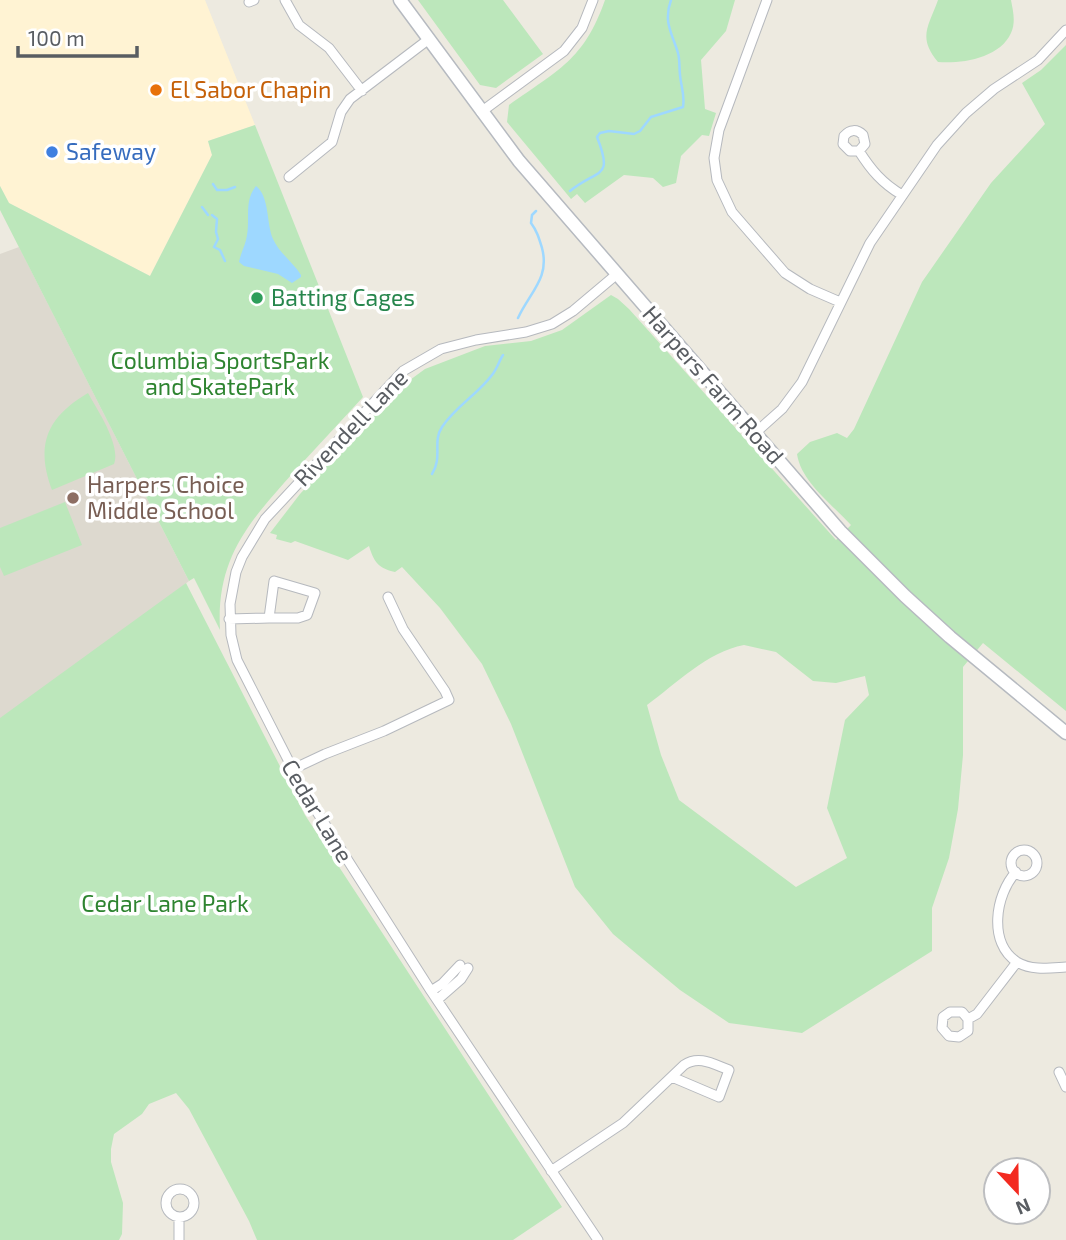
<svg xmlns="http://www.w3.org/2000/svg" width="1066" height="1240" viewBox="0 0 1066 1240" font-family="'Exo 2',sans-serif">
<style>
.commercial{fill:#fff3d3}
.education{fill:#ddd9cf}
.green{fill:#bce7bb;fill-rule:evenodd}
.water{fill:#9ed8ff}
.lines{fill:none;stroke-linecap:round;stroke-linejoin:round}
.stream{stroke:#9ed8ff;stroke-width:2.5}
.street-casing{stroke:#b6b9be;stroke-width:11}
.secondary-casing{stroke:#b6bac0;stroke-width:15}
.street{stroke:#fff;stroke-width:9}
.secondary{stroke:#fff;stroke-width:12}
.food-dot{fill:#e8710a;stroke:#fff;stroke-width:2.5}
.shop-dot{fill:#3f7fe0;stroke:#fff;stroke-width:2.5}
.leisure-dot{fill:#2e9e5b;stroke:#fff;stroke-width:2.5}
.education-dot{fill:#8d6e63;stroke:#fff;stroke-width:2.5}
.labels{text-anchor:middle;stroke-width:7;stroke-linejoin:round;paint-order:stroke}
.food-label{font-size:23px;fill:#c56008;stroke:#fff;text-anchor:start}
.shop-label{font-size:23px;fill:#366cbe;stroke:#fff;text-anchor:start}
.leisure-label{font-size:23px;fill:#27864d;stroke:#fff;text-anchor:start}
.park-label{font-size:23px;fill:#2e8430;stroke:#fff}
.street-label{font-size:23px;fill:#595d62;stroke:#fff}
.education-label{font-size:23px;fill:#785e54;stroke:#fff;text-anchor:start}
</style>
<rect width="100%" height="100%" fill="#edeae0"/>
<path class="commercial" d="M0,0H205L255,125L208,141L212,155L150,276L9,203L0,186Z"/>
<path class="education" d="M19,247L189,581L0,729V254Z"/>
<path class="green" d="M418,0H503L543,54L496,88L480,85Z
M605,0H735L726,31L701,60L705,109L716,113L709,136L702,135L681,156L676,183L663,187L653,178L624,175L585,203L577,194L571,199L507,122L509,105C558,70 584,60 605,0Z
M938,0H1011C1013,11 1016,22 1011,33C1000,58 962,64 938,62C917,37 929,26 938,0Z
M1066,45V711L983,643L963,667V755L958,809L949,858L932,908V951L802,1033L729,1023L680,990L613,934L575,887L511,724L482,664L440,608L402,567L395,572C378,568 374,562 369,546L348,560L295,541L291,543L276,539L277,535L270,533L300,494L399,388L425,369L485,346L531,341L562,330L611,295L618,299L629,309L836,540L851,525C833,505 801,482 797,454L810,442L837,433L847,438L854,429L922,282L991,183L1045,124L1022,83L1041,70ZM744,645L776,652L813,681L836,683L865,676L869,695L845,720L827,808L847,858L796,887L679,800L661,755L647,705C677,683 707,652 744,645Z
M255,125L363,397C340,422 316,448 293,473C248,523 216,559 220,630L194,578L189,581L0,210V186L9,203L150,276L212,155L208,141Z
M88,393C98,411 121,445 114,464L52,490C35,445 47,417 88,393Z
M65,502L82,545L4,576L0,567V528Z
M186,583L305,815L562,1207L513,1240H257L249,1221L189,1109L176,1093L149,1104L142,1114L114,1134L111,1149V1162L123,1203L122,1234L119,1240H0V718Z"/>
<path class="water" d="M256,186C270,197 266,223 273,239C280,254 293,262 301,275V277L292,283L278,274L244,266L239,262C241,252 246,244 247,235C250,217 244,201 256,186Z"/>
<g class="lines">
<path class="stream" d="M213,184L217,190H227L235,187
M570,191C598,168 614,180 597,137L600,133L609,131L634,134L640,131L651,117L683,107C685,94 681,87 680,75C679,67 680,60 678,53C672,33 663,22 671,0
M202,207L208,215
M212,215L217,219L216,232L218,239L214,247L220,250L225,261
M518,318C530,292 550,278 542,248C539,238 537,231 531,223L532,215L536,211
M432,474C443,457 432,442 442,427C456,406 478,394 492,375C497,369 499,361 503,355"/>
<g class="street-casing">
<path id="street" d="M285,0L299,25L329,48L362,91
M767,0L719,130L714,158L717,180L732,212L785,273L810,289L840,302
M249,2L254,0
M481,112L564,51L582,28L593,0
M859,151H850L843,144L844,136C850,129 857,129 863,135L865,144L859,151C871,170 882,183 902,195
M289,177L332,142L341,112L350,99L429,39
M754,434L782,409L802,382L870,243L937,145L966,113L994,89L1038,60L1066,30
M229,619L269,618L274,581L315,593L307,615L298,618H269
M291,770L325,754L384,731L449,700L445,691L403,629L388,597
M1011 863a13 13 0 1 1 26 0a13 13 0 1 1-26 0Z
M1016,872C995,895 988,943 1017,962C1032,971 1050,968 1066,967
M431,991L442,984L460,965
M437,1000L461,979L468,968
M968,1019V1031L959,1037L949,1036L942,1028L943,1017L950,1012H962L968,1019L977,1014L1017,962
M1059,1072L1066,1087
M551,1171L623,1123L684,1065C699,1055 713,1064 729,1070L719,1097L672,1077
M166 1203a14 14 0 1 1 28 0a14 14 0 1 1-28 0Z
M179,1240V1217
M598,1240L431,991L305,793L237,660L231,635L230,604L236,572L242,557L265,519L403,371L441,349L476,340L526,332L552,324L573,311L617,274"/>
</g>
<g class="secondary-casing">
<path id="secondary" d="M400,0L519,161L840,531L905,596L950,637L1066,733"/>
</g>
<use href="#street" class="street"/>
<use href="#secondary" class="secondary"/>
</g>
<circle class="food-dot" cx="156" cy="90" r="7"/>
<circle class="shop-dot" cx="52" cy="152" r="7"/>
<circle class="leisure-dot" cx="257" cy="298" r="7"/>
<circle class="education-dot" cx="73" cy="498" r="7"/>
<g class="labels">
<g class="food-label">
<text x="170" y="98">El Sabor Chapin</text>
</g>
<g class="shop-label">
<text x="66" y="160">Safeway</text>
</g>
<g class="leisure-label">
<text x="271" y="306">Batting Cages</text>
</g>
<g class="park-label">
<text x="220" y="369">Columbia SportsPark<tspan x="220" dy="26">and SkatePark</tspan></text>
<text x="165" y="912">Cedar Lane Park</text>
</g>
<g class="street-label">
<text transform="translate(713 385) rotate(49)" y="8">Harpers Farm Road</text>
<text transform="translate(351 428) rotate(-46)" y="8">Rivendell Lane</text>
<text transform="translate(317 811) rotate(59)" y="8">Cedar Lane</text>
</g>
<g class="education-label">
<text x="87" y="493">Harpers Choice<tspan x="87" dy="26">Middle School</tspan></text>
</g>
</g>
<g transform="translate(1017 1191) rotate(158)"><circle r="33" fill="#ffffff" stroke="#bdbec0" stroke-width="2"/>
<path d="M0-5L12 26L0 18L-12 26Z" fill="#f32a20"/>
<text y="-10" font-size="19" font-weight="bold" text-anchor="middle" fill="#595d62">N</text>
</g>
<path d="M18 46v10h119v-10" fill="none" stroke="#595d62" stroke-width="3.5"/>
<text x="28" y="46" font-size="21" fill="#595d62" stroke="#ffffff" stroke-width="5" paint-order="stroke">100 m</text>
</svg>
